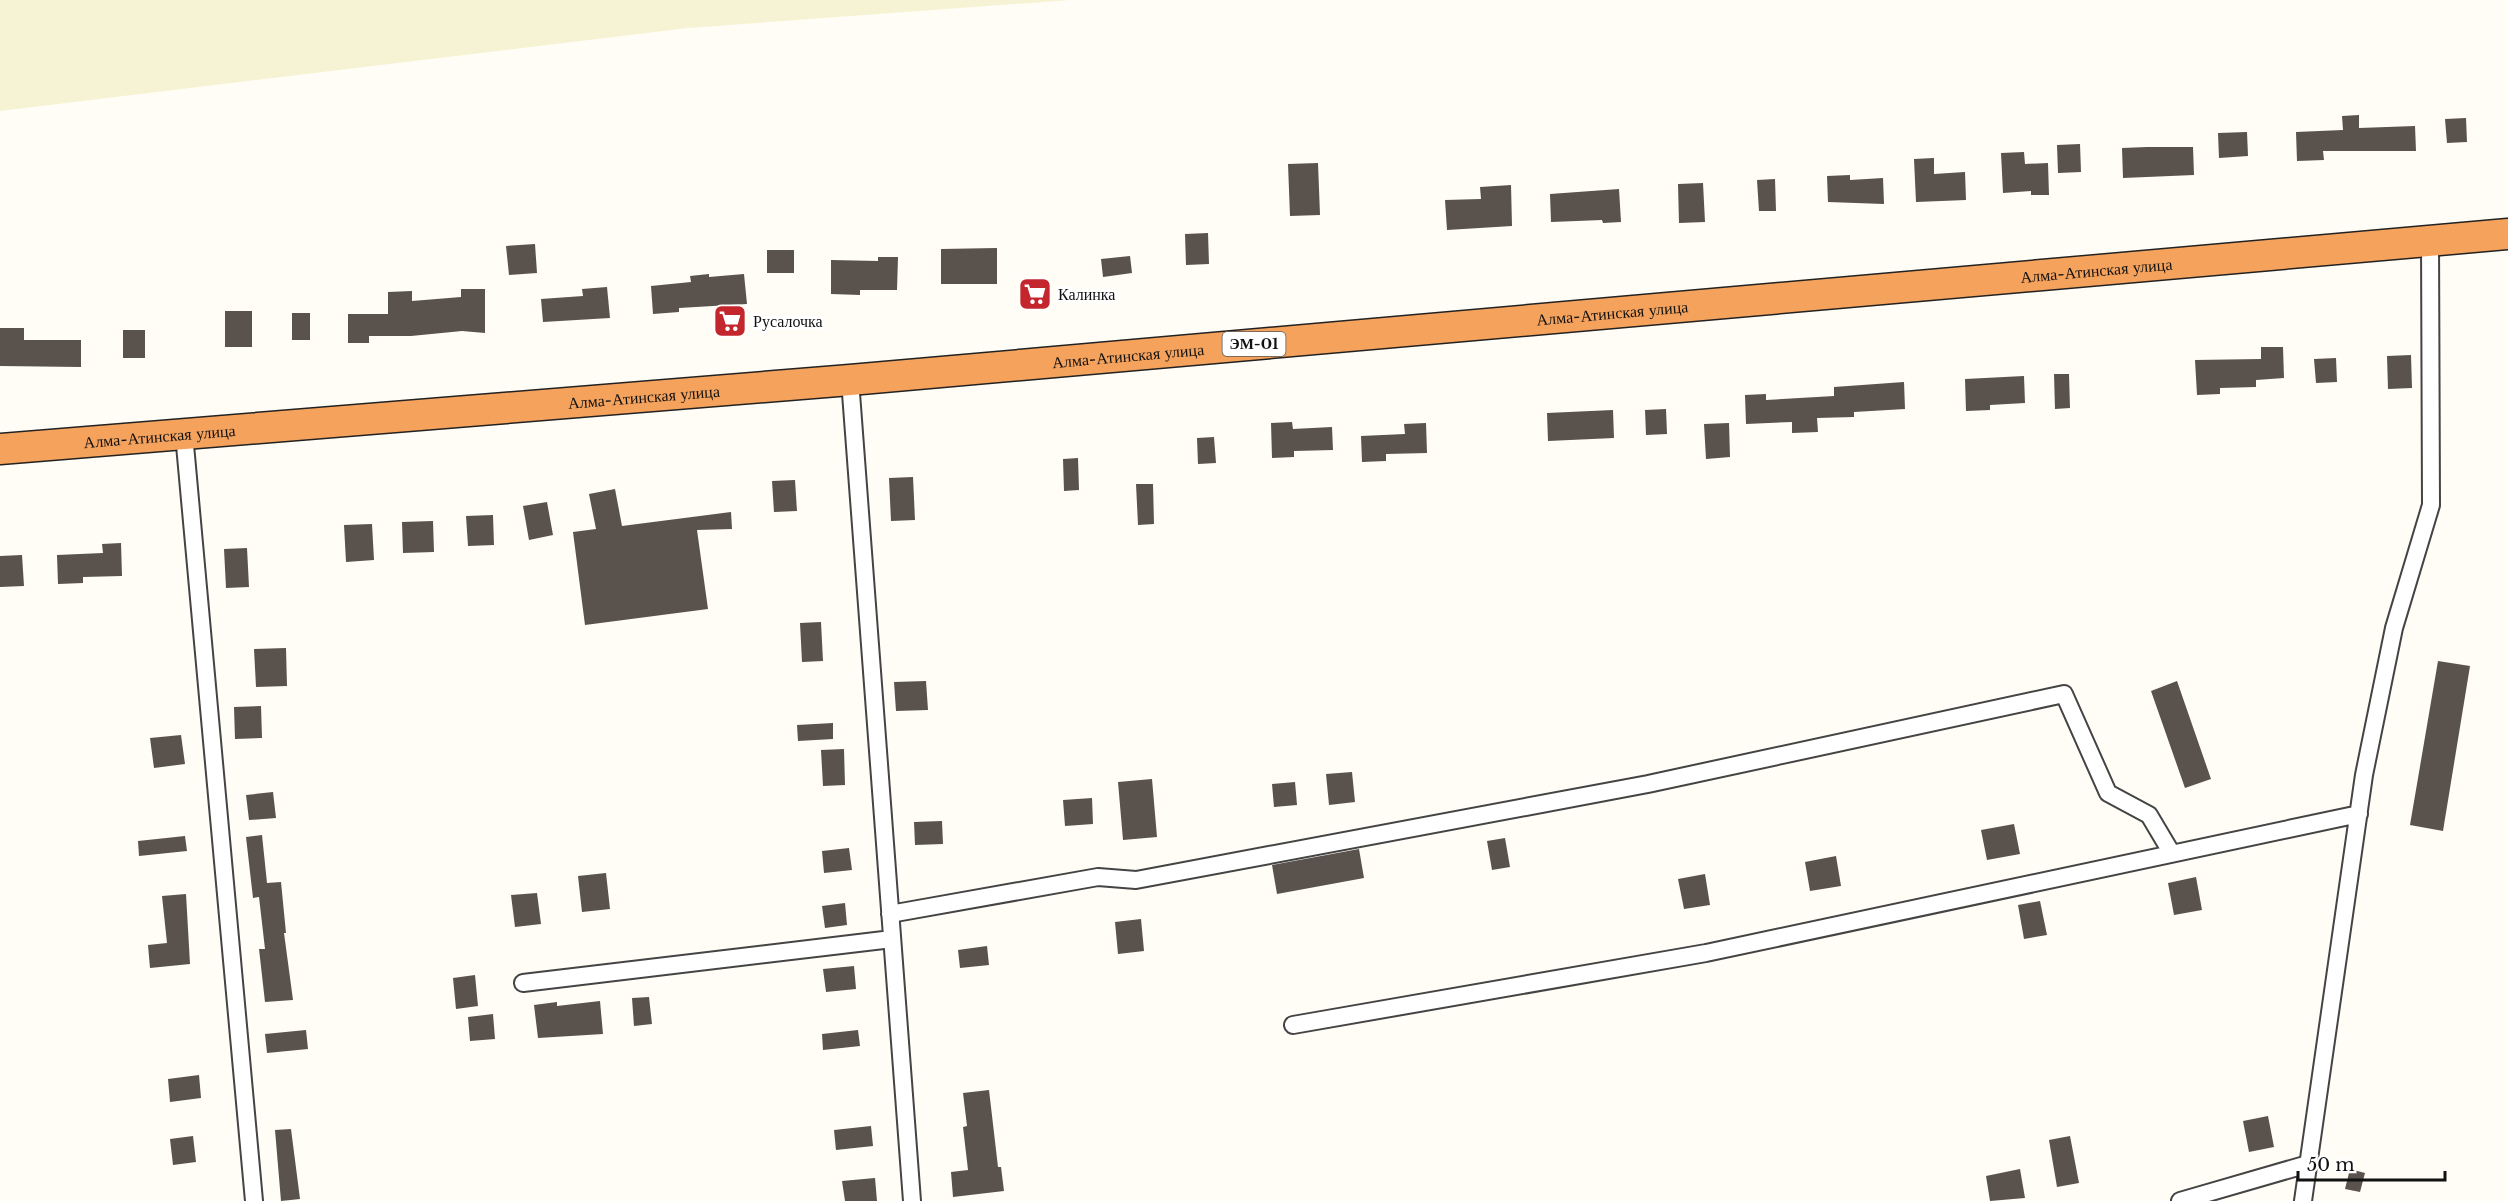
<svg xmlns="http://www.w3.org/2000/svg" width="2508" height="1201" viewBox="0 0 2508 1201" font-family="'Libre Baskerville',serif">
<style>
.farmland{fill:#f6f3d4}
.building{fill:#5a524d}
.lines{fill:none;stroke-linecap:round;stroke-linejoin:round}
.street-casing{stroke:#444;stroke-width:20}
.highway-casing{stroke:#222;stroke-width:33}
.street{stroke:#fff;stroke-width:16}
.highway{stroke:#f5a25d;stroke-width:30}
.labels{text-anchor:middle;stroke-width:6;stroke-linejoin:round;paint-order:stroke}
.shield{fill:#fff;stroke:#585858;stroke-width:1.5}
.shield-label{font-size:15px;font-weight:bold;fill:#111}
.street-label{font-size:16px;fill:#111;stroke:#fff}
.poi-label{font-size:16px;fill:#111;stroke:#fff;text-anchor:start}
</style>
<rect width="100%" height="100%" fill="#fffdf5"/>
<path class="farmland" d="M0,0H1070L688,28L0,111Z"/>
<path class="building" d="M2359,115V128L2415,126L2416,151H2323L2324,160L2297,161L2296,132L2343,130L2342,116Z
M2466,118L2467,142L2447,143L2445,119Z
M2247,132L2248,156L2219,158L2218,133Z
M2080,144L2081,172L2058,173L2057,145Z
M2147,147H2193L2194,175L2123,178L2122,148Z
M2024,152L2025,164L2048,163L2049,195H2031V191L2003,193L2001,153Z
M1934,158V174L1965,172L1966,200L1916,202L1914,159Z
M1318,163L1320,215L1290,216L1288,164Z
M1850,175V180L1883,178L1884,204L1828,202L1827,176Z
M1775,179L1776,211H1759L1757,180Z
M1703,183L1705,222L1679,223L1678,184Z
M1511,185L1512,226L1447,230L1445,200L1481,199L1480,187Z
M1619,189L1621,222L1603,223L1602,220L1551,222L1550,194Z
M1208,233L1209,264L1186,265L1185,234Z
M535,244L537,273L509,275L506,246Z
M997,248V284H941V249Z
M767,250H794V273H767Z
M1130,256L1132,273L1103,277L1101,259Z
M878,257H898L897,290H860V295L831,294V260L878,261Z
M709,274V277L744,274L747,304L679,308V312L653,314L651,286L691,282L690,276Z
M1046,280L1049,298L1026,301L1023,283Z
M607,287L610,318L543,322L541,299L583,296L582,289Z
M461,289H485V333L462,331L411,336H369V343H348V314H388V292L412,291V301L461,297Z
M225,311H252V347H225Z
M292,313H310V340H292Z
M0,328H24V340H81V367L0,366Z
M123,330H145V358H123Z
M2261,347H2283L2284,378L2256,380V387L2220,388V394L2197,395L2195,360L2261,359Z
M2411,355L2412,388L2388,389L2387,356Z
M2336,358L2337,382L2316,383L2314,359Z
M2054,374H2069L2070,408L2055,409Z
M2024,376L2025,403L1990,405V410L1966,411L1965,379Z
M1904,382L1905,409L1854,412V417L1817,418L1818,432L1792,433V422L1746,424L1745,395L1766,394V400L1834,396V387Z
M1666,409L1667,434L1646,435L1645,410Z
M1613,410L1614,438L1548,441L1547,413Z
M1292,422L1293,429L1332,427L1333,450L1294,451V457L1272,458L1271,423Z
M1426,423L1427,453L1386,454V461L1362,462L1361,436L1405,434L1404,424Z
M1729,423L1730,457L1706,459L1704,424Z
M1214,437L1216,463L1198,464L1197,438Z
M1078,458L1079,490L1064,491L1063,459Z
M913,477L915,520L891,521L889,478Z
M795,480L797,511L774,512L772,481Z
M1136,484H1153L1154,524L1138,525Z
M615,489L622,526L731,512L732,529L697,530L708,609L585,625L573,532L596,529L589,494Z
M547,502L553,535L529,540L523,506Z
M493,515L494,545L468,546L466,516Z
M433,521L434,552L403,553L402,522Z
M372,524L374,560L346,562L344,525Z
M121,543L122,576L83,577V583L58,584L57,555L103,553L102,544Z
M247,548L249,587L226,588L224,549Z
M22,555L24,586L0,587V556Z
M821,622L823,661L802,662L800,623Z
M286,648L287,686L256,687L254,649Z
M2438,661L2470,666L2443,831L2410,825Z
M926,681L928,710L896,711L894,682Z
M2177,681L2211,779L2185,788L2151,691Z
M261,706L262,738L235,739L234,707Z
M833,723V739L798,741L797,725Z
M181,735L185,764L154,768L150,738Z
M844,749L845,785L823,786L821,750Z
M1352,772L1355,802L1329,805L1326,774Z
M1152,779L1157,837L1123,840L1118,782Z
M1295,782L1297,805L1274,807L1272,784Z
M273,792L276,818L249,820L246,795Z
M1092,798L1093,824L1065,826L1063,800Z
M942,821L943,844L915,845L914,822Z
M2014,824L2020,854L1987,860L1981,830Z
M262,835L267,883L281,882L286,933H284L293,1000L265,1002L259,949H265L259,897L253,898L246,837Z
M185,836L187,851L139,856L138,841Z
M1505,838L1510,867L1492,870L1487,841Z
M849,848L852,870L824,873L822,851Z
M1359,849L1364,878L1277,894L1272,865Z
M1836,856L1841,886L1810,891L1805,862Z
M606,873L610,909L582,912L578,876Z
M1705,874L1710,905L1684,909L1678,879Z
M2196,877L2202,910L2174,915L2168,883Z
M537,893L541,924L515,927L511,895Z
M186,894L190,964L150,968L148,945L167,943L162,896Z
M2040,901L2047,935L2024,939L2018,905Z
M845,903L847,925L825,928L822,906Z
M1141,919L1144,951L1118,954L1115,922Z
M987,946L989,965L960,968L958,950Z
M854,966L856,989L826,992L823,969Z
M475,975L478,1006L456,1009L453,978Z
M649,997L652,1024L634,1026L632,998Z
M600,1001L603,1034L538,1038L534,1005L557,1002V1006Z
M493,1014L495,1039L470,1041L468,1017Z
M306,1030L308,1049L267,1053L265,1034Z
M858,1030L860,1046L823,1050L822,1034Z
M199,1075L201,1098L170,1102L168,1079Z
M989,1090L998,1167H1001L1004,1191L953,1197L951,1172L968,1170L963,1127L967,1126L963,1093Z
M2268,1116L2274,1147L2249,1152L2243,1121Z
M871,1126L873,1146L836,1150L834,1130Z
M291,1129L300,1199L281,1201L275,1130Z
M193,1136L196,1162L173,1165L170,1139Z
M2070,1136L2079,1183L2057,1187L2049,1140Z
M2020,1169L2025,1198L1990,1201L1986,1176Z
M2350,1169L2365,1173L2360,1192L2345,1189Z
M875,1178L877,1201H845L842,1181Z"/>
<g class="lines">
<g class="street-casing">
<path id="street" d="M850,380L912,1201
M184,434L254,1201
M890,914L1098,877L1136,880L1648,784L2064,694L2108,793L2149,815L2171,852
M523,983L892,939
M1293,1025L1706,953L2359,814
M2180,1201L2308,1164
M2303,1201L2364,775L2394,628L2431,505L2430,239"/>
</g>
<g class="highway-casing">
<g id="highway">
<path id="s1" d="M0,449L850,380L2508,234"/>
</g>
</g>
<use href="#street" class="street"/>
<use href="#highway" class="highway"/>
</g>
<defs>
<g id="supermarket-square" transform="scale(1.725)"><rect x="-9" y="-9" width="18" height="18" rx="4" fill="#c4262e" stroke="#fff"/><path d="M-6-5.5h2.5l.6 2H6L4.5 2H-2.5L-4.4-4H-6ZM-1.5 3.2a1.3 1.3 0 1 0 .1 0ZM3 3.2a1.3 1.3 0 1 0 .1 0Z" fill="#fff"/></g>
</defs>
<g fill-rule="evenodd">
<use href="#supermarket-square" x="1035" y="294"/>
<use href="#supermarket-square" x="730" y="321"/>
</g>
<g class="labels">
<rect class="shield" x="1222.5" y="332" width="63" height="24" rx="4.5"/>
<g class="shield-label">
<text x="1254" y="349">ЭМ-01</text>
</g>
<g class="street-label">
<text dy="6" stroke="none"><textPath href="#s1" startOffset="2104">Алма-Атинская улица</textPath></text>
<text dy="6" stroke="none"><textPath href="#s1" startOffset="1618">Алма-Атинская улица</textPath></text>
<text dy="6" stroke="none"><textPath href="#s1" startOffset="1132">Алма-Атинская улица</textPath></text>
<text dy="6" stroke="none"><textPath href="#s1" startOffset="646">Алма-Атинская улица</textPath></text>
<text dy="6" stroke="none"><textPath href="#s1" startOffset="160">Алма-Атинская улица</textPath></text>
</g>
<g class="poi-label">
<text x="1058" y="300">Калинка</text>
<text x="753" y="327">Русалочка</text>
</g>
</g>
<path d="M2298 1171v9h147v-9" fill="none" stroke="#111111" stroke-width="3"/>
<text x="2307" y="1171" font-size="18" fill="#111111" stroke="#ffffff" stroke-width="4.5" paint-order="stroke">50 m</text>
</svg>
